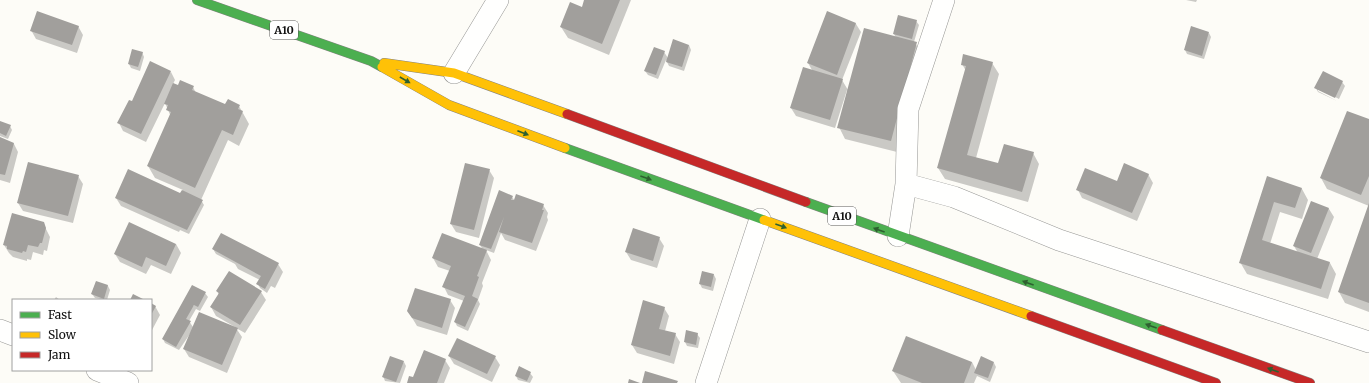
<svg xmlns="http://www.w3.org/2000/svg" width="1369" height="383" viewBox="0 0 1369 383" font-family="Merriweather,serif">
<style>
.shadow{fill:#0003}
.building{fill:#a19f9c}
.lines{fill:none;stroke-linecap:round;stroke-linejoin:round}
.street-casing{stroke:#979795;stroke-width:22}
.fast-casing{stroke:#858482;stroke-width:10}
.slow-casing{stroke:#858482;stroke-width:10}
.jam-casing{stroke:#858482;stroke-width:10}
.street{stroke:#fffffe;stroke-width:21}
.fast{stroke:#4caf50;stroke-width:9}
.slow{stroke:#ffc107;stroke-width:9}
.jam{stroke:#c62828;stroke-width:9}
.oneway{fill:#2e6030}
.labels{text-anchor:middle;stroke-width:4;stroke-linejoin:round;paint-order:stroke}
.shield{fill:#fff;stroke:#585858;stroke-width:1}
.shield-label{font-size:11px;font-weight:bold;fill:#111}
</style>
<rect width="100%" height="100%" fill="#fdfcf7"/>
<path class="shadow" d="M586,0H631L609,55L568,38L561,27L582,8Z
M1186,0H1197L1196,2Z
M827,13L856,24L861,32L842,80L848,90L896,38L894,34L916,21L919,25L914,42L923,54L897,152L845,139L839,127L848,90H847L835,128L796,116L791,108L812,70L808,63Z
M78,26L83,35L77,53L36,39L31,30Z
M1209,33L1211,37L1204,59L1187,54L1185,50Z
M689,45L691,50L684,71L669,66L666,60L658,79L648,75L645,71L664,52L668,58Z
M142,52L144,57L140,71L131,68L129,64Z
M992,63L999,74L976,158L999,165L1033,153L1039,164L1028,202L945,179L938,168L966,71L962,64Z
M171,72L175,80L173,84L178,86L193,87L196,93L226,106H239L249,124L239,146L228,140L201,200L204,205L189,234L180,230L179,232L121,206L116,198L180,196L183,190L155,178L148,166L171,117L165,103L146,142L123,131L119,123L133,103Z
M1342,82L1345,86L1339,99L1318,88V91L1337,101L1318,92L1316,88Z
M1369,120V312L1345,303L1339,292L1369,206L1327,189L1321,178Z
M0,123L10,126L12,130L8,139L0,136Z
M0,139L14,144L18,152L10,183L0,180Z
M489,170L494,178L479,238L456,232L451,224Z
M1148,174L1153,183L1137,221L1082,198L1078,190L1117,183Z
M78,176L83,184L73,223L23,211L18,203Z
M1267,178L1302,189L1308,200L1302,219L1280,212L1270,244L1298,253L1294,246L1312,202L1329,209L1334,217L1317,259L1330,263L1336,274L1328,299L1247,274L1240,262Z
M512,197L515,201L543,205L548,213L547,217L548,220L536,251L505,240L501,233L494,253L486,250L491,260L482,283L483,286L478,300L480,304L468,331L457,326L455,322L464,301L448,295L444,287L450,271L438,267L433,258L483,250L480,245Z
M43,223L50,237L47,251L44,250L43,255L33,252L31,260L27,259V261L13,257L9,253L4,245Z
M659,238L664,246L657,268L631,260L626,252Z
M176,244L181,253L171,274L151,265L146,274L120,262L115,254Z
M213,249L278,264L283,272L275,288L271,286L267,293L260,288L258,284L260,280L238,269L235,264L216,254Z
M714,275L716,279L713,291L702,288L700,284Z
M96,282L108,286L110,290L107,300L95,298L92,294Z
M217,291L261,292L266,300L245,333L236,328L242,337L227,373L189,357L184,349L192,331L179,350L165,343L163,339L205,293L208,297L200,311L196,309L189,321L193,327H235L216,316L211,307L219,295Z
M56,297L60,300H54Z
M450,300L455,308L447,335L417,326L408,311Z
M151,304L155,306L160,315L151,332Z
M664,308L669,316L665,331L675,334L680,342L674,364L637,353L632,345Z
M697,334L700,338L698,348L687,346L685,342Z
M449,356L495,357L500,365L492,382L454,364Z
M445,360L450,368L444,383H408Z
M404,362L406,366L400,383L385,381L383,376Z
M972,362L976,370L994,363L996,367L990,382L977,376L974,383H901L893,371Z
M530,373L533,377L530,383L518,380L516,376Z"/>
<path class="building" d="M584,0H620L602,44L560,27L570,2L582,7Z
M37,11L79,26L72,45L30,31Z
M827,11L856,23L837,75L807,63Z
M898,15L917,20L912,39L893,34Z
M1191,26L1209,32L1202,56L1184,50Z
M864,28L917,42L891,141L837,128Z
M673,39L689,45L682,67L666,62Z
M654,47L665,51L656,75L644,71Z
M132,49L143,52L138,67L128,64Z
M963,54L993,62L967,155L998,163L1004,144L1034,152L1022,192L937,168L966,66L961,65Z
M150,61L171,71L141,134L117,123L129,100L132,101Z
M803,67L843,79L830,120L790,108Z
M1323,71L1343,81L1335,98L1314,88Z
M180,80L194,86L192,90L225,104L228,99L240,105L238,109L243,111L233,135L222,130L195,188L147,166L171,112L166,110L168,105L164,104L173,83L178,85Z
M1347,111L1369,119V176L1361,195L1320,178Z
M0,121L11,125L6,136L0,133Z
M0,137L14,143L5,175L0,174Z
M28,162L79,175L68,216L17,203Z
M465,163L490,169L474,230L450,224Z
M1124,163L1149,174L1132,213L1076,190L1085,168L1117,181Z
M128,169L180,193L182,190L203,200L187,230L115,198Z
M1267,176L1302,188L1295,208L1274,202L1262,240L1330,262L1321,289L1239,263Z
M499,190L513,196L511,200H514L516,194L544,204L542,210H544L532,243L499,232L504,217L491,249L479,245Z
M1311,201L1329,208L1311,253L1293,246Z
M1369,203V303L1338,292Z
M12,213L44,222L46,228L42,243H40L38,247L28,245L26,252L23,251L22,253L7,249V246L3,245Z
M129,222L176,244L166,266L146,257L142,267L114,254Z
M633,228L660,237L653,261L625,252Z
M221,233L279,263L265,289L256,284L261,276L212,249Z
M442,233L487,250L477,276L479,277L472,296L478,299L465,327L454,322L465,296L442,287L451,266L432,258Z
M229,271L262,291L240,325L210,307L219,293L216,291Z
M702,271L714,274L711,287L699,284Z
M96,281L108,285L104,299L91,294Z
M192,285L206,292L198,307L194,305L186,319L191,321L176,347L162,339Z
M415,288L451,299L442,328L412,318L407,311Z
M133,294L145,300H130Z
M643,300L665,307L659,329L676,333L670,356L631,345Z
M151,303L156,306L151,315Z
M199,312L238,328L222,365L183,349Z
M686,330L698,333L696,345L684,342Z
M906,336L972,362L964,383H922L892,371Z
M457,338L496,356L487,374L448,356Z
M424,350L446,359L437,383H407L409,376L413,377Z
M390,356L404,361L396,382L382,377Z
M981,356L994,362L988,378L974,373Z
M519,366L531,372L527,381L515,376Z
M645,371L678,381L677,383H642Z
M629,379L640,383H628Z"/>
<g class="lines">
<g class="street-casing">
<path id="street" d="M944,0L908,109L906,184L954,197L1059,240L1369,342
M454,73L498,0
M898,236L906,184
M0,330L13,335
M97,370L128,383
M706,383L760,219"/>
</g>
<g class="fast-casing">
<path id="fast" d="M197,0L371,61L382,67
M565,148L764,220
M806,202L1162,330"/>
</g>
<g class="slow-casing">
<path id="slow" d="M384,63L454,73L567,114
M382,67L449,105L565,148
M764,220L1031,316"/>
</g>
<g class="jam-casing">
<path id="jam" d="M567,114L806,202
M1031,316L1216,383
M1162,330L1310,383"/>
</g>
<use href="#street" class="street"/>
<use href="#fast" class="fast"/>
<use href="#slow" class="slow"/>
<use href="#jam" class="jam"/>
</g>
<defs><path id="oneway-solid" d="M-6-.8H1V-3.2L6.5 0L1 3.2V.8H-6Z"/></defs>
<g class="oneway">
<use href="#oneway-solid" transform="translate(405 80) rotate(30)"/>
<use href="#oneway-solid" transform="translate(523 133) rotate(21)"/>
<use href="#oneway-solid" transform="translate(646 178) rotate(20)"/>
<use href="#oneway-solid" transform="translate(781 226) rotate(20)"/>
<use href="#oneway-solid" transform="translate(879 230) rotate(-160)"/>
<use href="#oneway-solid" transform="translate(1028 283) rotate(-160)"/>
<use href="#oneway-solid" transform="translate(1151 326) rotate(-160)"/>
<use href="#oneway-solid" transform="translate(1273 370) rotate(-160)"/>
</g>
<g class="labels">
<g class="shield">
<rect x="270" y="21" width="28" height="18" rx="3"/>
<rect x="828" y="207" width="28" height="18" rx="3"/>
</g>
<g class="shield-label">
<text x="284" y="34">A10</text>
<text x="842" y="220">A10</text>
</g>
</g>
<rect x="12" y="299" width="140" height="72" fill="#ffffff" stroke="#a0a0a0"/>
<rect x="20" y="312" width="20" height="6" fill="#4caf50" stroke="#a0a0a0"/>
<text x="48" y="319" font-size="12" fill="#111111">Fast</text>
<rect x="20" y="332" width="20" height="6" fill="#ffc107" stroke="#a0a0a0"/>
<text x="48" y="339" font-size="12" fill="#111111">Slow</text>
<rect x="20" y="352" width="20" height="6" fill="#c62828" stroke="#a0a0a0"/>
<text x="48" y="359" font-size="12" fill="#111111">Jam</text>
</svg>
